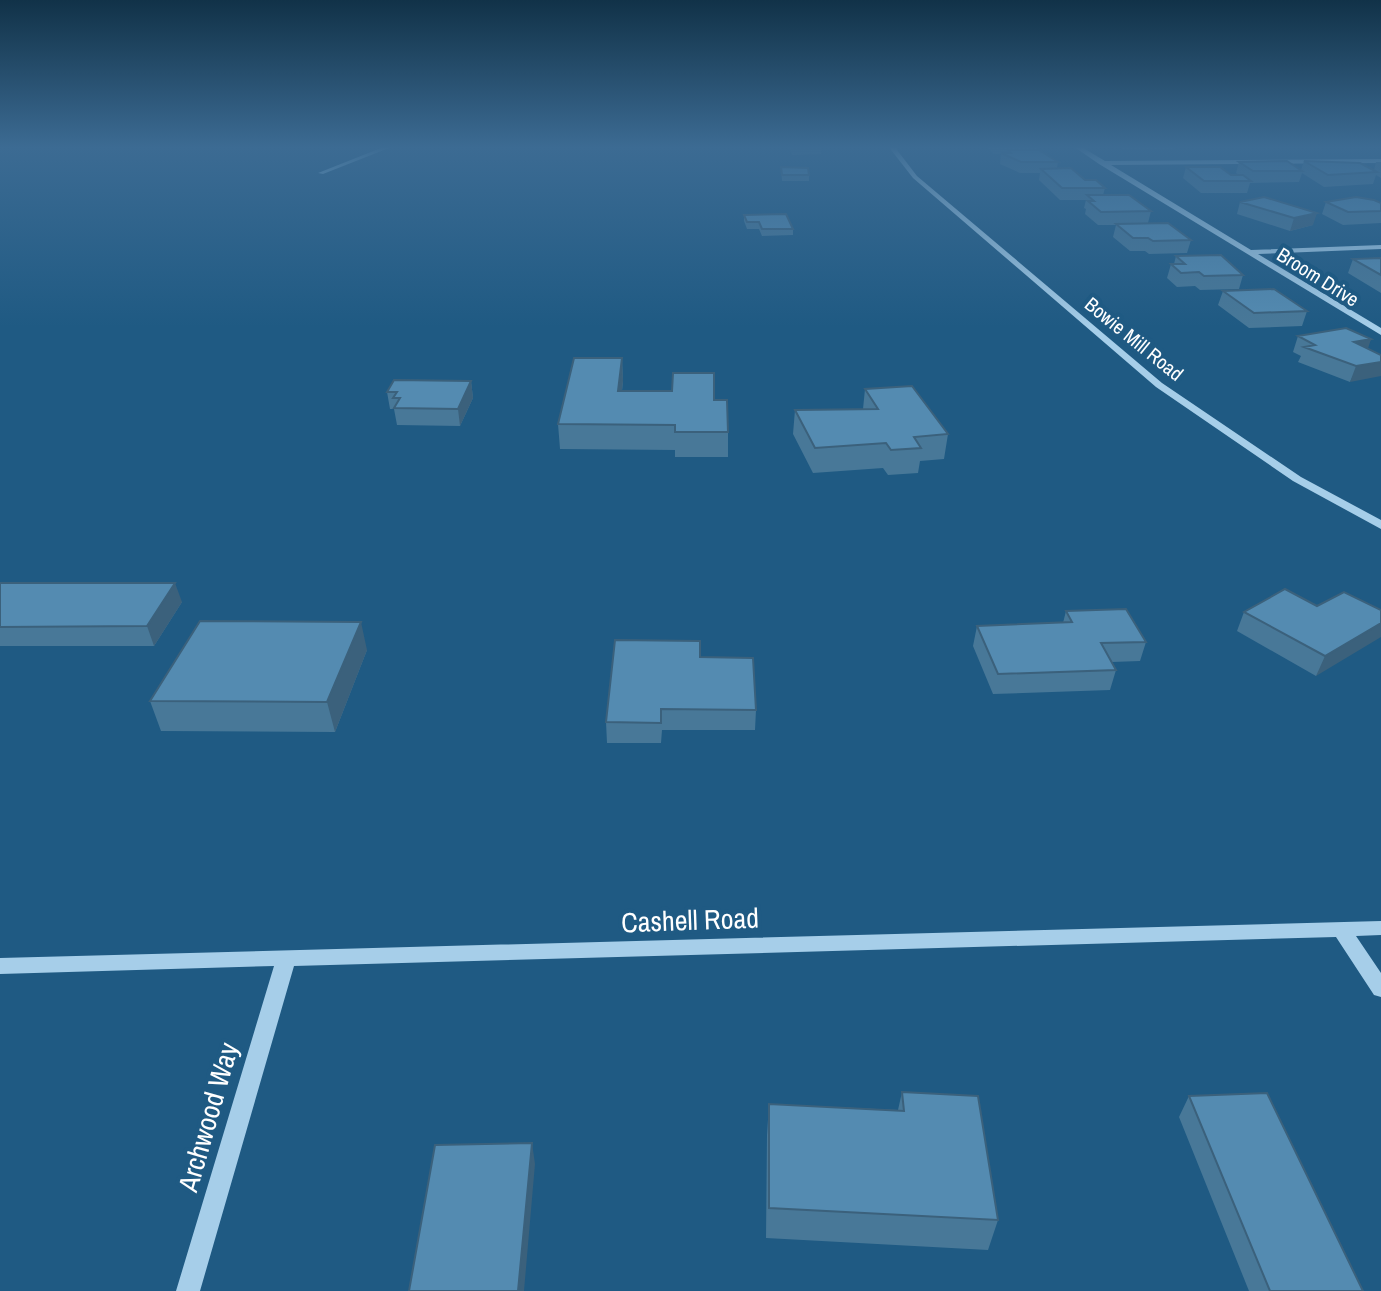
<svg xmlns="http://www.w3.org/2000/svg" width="1381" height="1291" viewBox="0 0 1381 1291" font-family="'Archivo Narrow',sans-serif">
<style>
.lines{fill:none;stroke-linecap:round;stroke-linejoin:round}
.stream{fill:#99cbeb;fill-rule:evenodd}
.minor{fill:#a6cee9;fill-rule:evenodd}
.wall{fill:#487898}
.shaded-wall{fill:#3b617c}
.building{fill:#548bb1;stroke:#3b617c;stroke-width:2}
.labels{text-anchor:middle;stroke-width:8;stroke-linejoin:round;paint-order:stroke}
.far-street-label{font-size:20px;fill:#fff;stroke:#1f5a83}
.near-street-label{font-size:28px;fill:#fff;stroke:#1f5a83}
</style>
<rect width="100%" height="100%" fill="#1f5a83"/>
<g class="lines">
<path class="stream" d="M386,146H394L323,174L318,173Z"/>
<path class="minor" d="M888,146H894L917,176L1162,383L1301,477L1381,520V529L1293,481L1156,387L913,178Z
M1073,146H1080L1105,161L1381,159V163L1111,165L1251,250L1381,245V249L1258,254L1381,328V335L1099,164Z
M1381,921V935L1356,936L1381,973V997L1374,995L1336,937L294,966L200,1291H176L274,966L0,974V958Z"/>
</g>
<path class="wall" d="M789,146H820L821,149V154L792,155Z
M986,146H1039L1038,150L1058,162L1057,168L1105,188L1103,195L1151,211L1148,223L1191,240L1187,253L1149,254L1145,251H1130L1113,237L1116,225H1098L1085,214L1086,209L1084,208L1086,200H1060L1039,180L1040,173H1020L1000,164L1001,154H994Z
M1120,146H1176L1175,150L1123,149Z
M1193,146H1243L1242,147L1195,148Z
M1304,161L1374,170L1376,162H1381V178L1376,175L1373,184L1324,187L1302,173L1299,182L1250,183L1247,193H1201L1183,178L1186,167L1231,175H1239L1236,173L1239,162L1301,170Z
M781,167L809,175V181H782Z
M1264,197L1313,225L1290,231L1237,214L1240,202Z
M1326,202L1381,203V223L1343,225L1322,214Z
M744,215L793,229V235L762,236L759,229H747L744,221Z
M1176,256L1243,275L1239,289L1200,290L1195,286L1177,287L1167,278L1171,264H1174Z
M1381,258V293L1348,273L1353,259Z
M1223,291L1307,311L1302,326L1249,328L1218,305Z
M1298,336L1371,339L1350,382L1298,362L1301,356L1293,352Z
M622,358L623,381L622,391L714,400L728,432V457H675V450L560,449L558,424Z
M471,381L473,398L460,426L397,425L394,409H390L387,392Z
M865,389L948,434L944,459L920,461L918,473L888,475L883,468L813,473L793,434L795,410L863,409Z
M0,583L182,602L154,646H0Z
M1317,606L1381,610L1316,676L1237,631L1244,612Z
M1066,611L1146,642L1140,661L1112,662L1116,670L1110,690L993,694L973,646L977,626L1063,623Z
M367,650L335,732L161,731L150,701Z
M700,657L756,710L755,730H662L661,743H607L606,722Z
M902,1092L998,1220L988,1250L766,1238L767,1135L769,1104L898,1110Z
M1189,1096L1363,1291H1249L1179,1117Z"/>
<path class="shaded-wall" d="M1317,213L1313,225L1290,231L1294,218Z
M1371,339L1366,355L1354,342Z
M622,358L623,381L619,415L618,391Z
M1381,362V376L1350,382L1356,366Z
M471,381L473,398L460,426L458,409Z
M175,583L182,602L154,646L147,626Z
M361,622L367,650L335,732L327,702Z
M1381,623V637L1316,676L1325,656Z
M532,1143L535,1164L524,1291H518Z"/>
<path class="building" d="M791,146H820L821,149H792Z
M1008,150H1039L1058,162H1021L1001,153H1011Z
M1287,161L1302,171H1253L1239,162Z
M1304,161L1360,163L1377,172L1328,175Z
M781,167L808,168L809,175H782Z
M1186,167H1220L1231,175H1243L1251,181H1204Z
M1071,168L1085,180H1096L1105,188H1062L1041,169Z
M1087,195H1129L1151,211L1101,212L1088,201H1094Z
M1264,197L1317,213L1294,218L1240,202Z
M1356,197L1374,200L1381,203V211L1348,212L1326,202Z
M786,214L793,229H762L759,222H747L744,215Z
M1168,223L1191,240L1153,241L1148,238H1133L1116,224Z
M1221,255L1243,275L1204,276L1199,272L1181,273L1171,264H1185L1176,256Z
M1381,258V275L1353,259Z
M1274,289L1307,311L1254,313L1223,291Z
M1346,328L1371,339L1354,342L1381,355V362L1356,366L1304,347L1315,345L1298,336Z
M574,358H622L618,391H672L673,373H714V400H727L728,432H675V425L558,424Z
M394,380L471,381L458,409L394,408L400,398H393L397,392H387Z
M912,386L948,434L914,437L921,448L891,450L886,443L815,448L795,410L878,409L865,389Z
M0,583H175L147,626L0,627Z
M1285,589L1317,606L1344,592L1381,610V623L1325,656L1244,612Z
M1126,609L1146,642L1101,643L1116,670L998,674L977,626L1072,622L1066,611Z
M200,621L361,622L327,702L150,701Z
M615,640L700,641V657L753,658L756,710L661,709V723L606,722Z
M902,1092L978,1096L998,1220L769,1208V1104L904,1111Z
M1267,1093L1363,1291H1270L1189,1096Z
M532,1143L518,1291H409L435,1145Z"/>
<linearGradient id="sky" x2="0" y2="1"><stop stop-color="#113248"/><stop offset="0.45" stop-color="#3c6b93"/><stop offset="1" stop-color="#3c6b93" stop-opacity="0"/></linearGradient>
<rect width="1381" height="327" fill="url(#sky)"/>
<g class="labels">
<g class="far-street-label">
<text transform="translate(1318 277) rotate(32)" y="7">Broom Drive</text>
<text transform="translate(1134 339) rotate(39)" y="7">Bowie Mill Road</text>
</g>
<g class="near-street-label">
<text transform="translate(690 920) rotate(-2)" y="10">Cashell Road</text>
<text transform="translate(208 1117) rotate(-74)" y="10">Archwood Way</text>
</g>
</g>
</svg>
